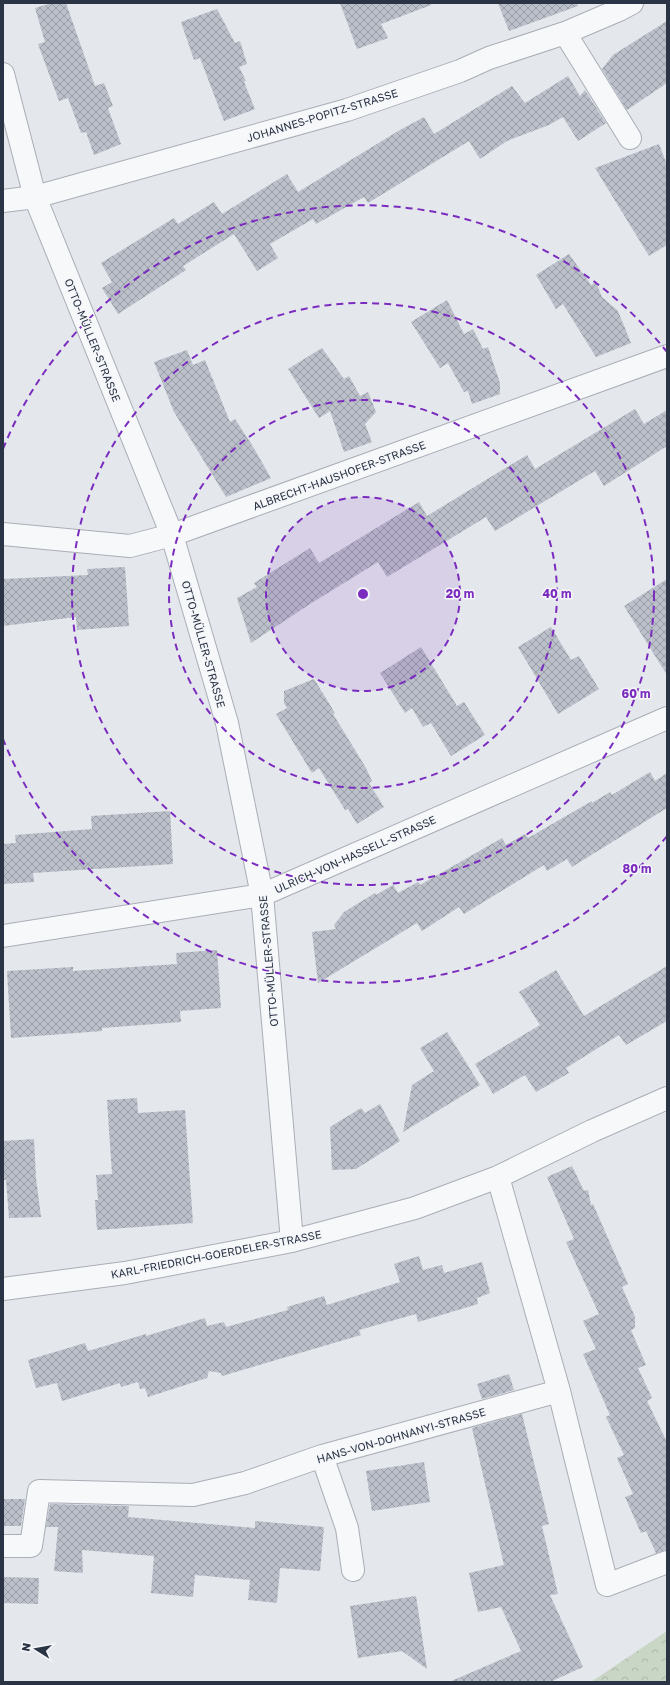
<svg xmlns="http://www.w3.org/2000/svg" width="670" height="1685" viewBox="0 0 670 1685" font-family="'Golos Text',sans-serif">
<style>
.forest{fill:url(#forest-crowns)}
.building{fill:url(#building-cross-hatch)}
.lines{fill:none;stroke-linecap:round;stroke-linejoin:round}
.minor-casing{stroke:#a9aeb7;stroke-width:24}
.minor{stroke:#f7f8fa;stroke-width:22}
.ring{fill:none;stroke:#7b2cbf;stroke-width:2;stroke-dasharray:7 5}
.labels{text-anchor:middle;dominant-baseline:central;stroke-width:3;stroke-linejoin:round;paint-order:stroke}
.street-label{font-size:11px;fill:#2b3445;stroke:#f4f6f9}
.centre{fill:#7b2cbf;stroke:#f4f6f9;stroke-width:2}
.ring-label{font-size:12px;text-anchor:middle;font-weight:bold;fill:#7b2cbf;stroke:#f4f6f9;stroke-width:3;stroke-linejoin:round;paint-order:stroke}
</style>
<defs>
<pattern id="forest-crowns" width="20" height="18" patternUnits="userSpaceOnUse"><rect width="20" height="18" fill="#c9d6c5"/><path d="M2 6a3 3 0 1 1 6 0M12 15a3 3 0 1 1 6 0" fill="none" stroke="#adb8ab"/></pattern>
<pattern id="building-cross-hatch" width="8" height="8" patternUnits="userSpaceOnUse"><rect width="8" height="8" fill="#bbc0ca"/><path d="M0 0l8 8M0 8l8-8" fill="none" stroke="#989da6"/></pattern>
</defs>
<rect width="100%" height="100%" fill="#e4e7ec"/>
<path class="forest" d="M 667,1631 L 667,1682 L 591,1682 Z"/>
<path class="building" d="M 52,3 L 66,3 L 95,86 L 104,83 L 113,106 L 108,108 L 121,144 L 94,155 L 86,132 L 81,133 L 68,98 L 59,101 L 38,44 L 45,42 L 35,8 Z
M 340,3 L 431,3 L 431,5 L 381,24 L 388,38 L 357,49 Z
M 498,3 L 577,3 L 578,6 L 509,31 Z
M 217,9 L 235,43 L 240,41 L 247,64 L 239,67 L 246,81 L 244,82 L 255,109 L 224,121 L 200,58 L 194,60 L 181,22 Z
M 667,21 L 667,83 L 627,110 L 602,69 L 613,55 Z
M 568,76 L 580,96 L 585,90 L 606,123 L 578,141 L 563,117 L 549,125 L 507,141 L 480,159 L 469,141 L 368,203 L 364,197 L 316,224 L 313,219 L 270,244 L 278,258 L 257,271 L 234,234 L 183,266 L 186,270 L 118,314 L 102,288 L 112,282 L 101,263 L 174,218 L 178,224 L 214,202 L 222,214 L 287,174 L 298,192 L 400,130 L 424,117 L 434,134 L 512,86 L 525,103 Z
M 659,144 L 667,165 L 667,245 L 649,256 L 595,168 Z
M 569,254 L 591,285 L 596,282 L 602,297 L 618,311 L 631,343 L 596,357 L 563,304 L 556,309 L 536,275 Z
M 447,300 L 464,334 L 473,329 L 483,349 L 488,347 L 500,383 L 500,394 L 472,404 L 468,391 L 464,392 L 448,363 L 440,368 L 411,322 Z
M 322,348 L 344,379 L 349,376 L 360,396 L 368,392 L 376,412 L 365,424 L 372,442 L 344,452 L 330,411 L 319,418 L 288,369 Z
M 187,350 L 193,365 L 205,360 L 230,422 L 235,419 L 252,445 L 271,478 L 226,497 L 174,412 L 154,362 Z
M 635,409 L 644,424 L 667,410 L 667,446 L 604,486 L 595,471 L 495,531 L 486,517 L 387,577 L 378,562 L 310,604 L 251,643 L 237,598 L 257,587 L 254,583 L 310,548 L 319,563 L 419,502 L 427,516 L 527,455 L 535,469 Z
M 125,567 L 129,626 L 77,630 L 76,617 L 3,626 L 3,579 L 88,575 L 87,569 Z
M 667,579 L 667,675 L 624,606 Z
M 551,627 L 571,660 L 579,656 L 599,689 L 558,714 L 518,647 Z
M 421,647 L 457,706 L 464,702 L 485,735 L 451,756 L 431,723 L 423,727 L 412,708 L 405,713 L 380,673 Z
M 314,679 L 335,713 L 333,714 L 366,768 L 372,781 L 369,783 L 384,807 L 357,824 L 348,809 L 345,810 L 319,768 L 312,773 L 276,714 L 287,708 L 284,703 L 284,691 Z
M 650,772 L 655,781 L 667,773 L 667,808 L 572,867 L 567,859 L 547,871 L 544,865 L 464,914 L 459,907 L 422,931 L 417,923 L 318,983 L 312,932 L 336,929 L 334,925 L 344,912 L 375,893 L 376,895 L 393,885 L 398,893 L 418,882 L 420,885 L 502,838 L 506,845 L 525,834 L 528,838 L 592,801 L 592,803 L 610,792 L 612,795 Z
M 170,811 L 173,864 L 33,873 L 34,882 L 3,884 L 3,844 L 16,843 L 15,835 L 92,829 L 91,816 Z
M 217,950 L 221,1008 L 180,1011 L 181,1022 L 102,1028 L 102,1031 L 11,1038 L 7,971 L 73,967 L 73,971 L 177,964 L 176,953 Z
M 667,966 L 667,1021 L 626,1045 L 619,1035 L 566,1068 L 569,1073 L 536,1092 L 525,1075 L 493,1094 L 475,1064 L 540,1025 L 519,992 L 556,970 L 584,1016 Z
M 447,1032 L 480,1085 L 403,1132 L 412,1085 L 434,1071 L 420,1048 Z
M 137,1098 L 138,1113 L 185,1110 L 193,1223 L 97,1230 L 95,1200 L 98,1200 L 96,1175 L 112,1174 L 107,1100 Z
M 380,1104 L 400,1141 L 356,1169 L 332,1170 L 330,1127 L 361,1108 L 365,1113 Z
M 34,1139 L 36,1178 L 41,1217 L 9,1218 L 6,1180 L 3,1180 L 3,1141 Z
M 572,1166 L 584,1191 L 588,1190 L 591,1205 L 593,1204 L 628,1284 L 622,1287 L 635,1317 L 635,1328 L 631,1330 L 646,1365 L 638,1368 L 652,1398 L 647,1401 L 667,1442 L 667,1550 L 656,1553 L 646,1531 L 641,1533 L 625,1497 L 633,1494 L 617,1458 L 624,1455 L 606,1417 L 610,1415 L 583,1354 L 596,1349 L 583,1321 L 599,1314 L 566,1242 L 574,1239 L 547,1177 Z
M 419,1256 L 423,1270 L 442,1265 L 444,1273 L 482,1262 L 490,1293 L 477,1298 L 478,1304 L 418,1322 L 416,1314 L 359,1330 L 361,1335 L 222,1376 L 221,1373 L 209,1371 L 207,1378 L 148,1397 L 145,1388 L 140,1389 L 138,1382 L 121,1387 L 120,1383 L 62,1401 L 57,1383 L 36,1388 L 28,1360 L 85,1343 L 88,1351 L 146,1334 L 146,1336 L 205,1318 L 207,1326 L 224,1322 L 226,1327 L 288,1310 L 287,1307 L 324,1296 L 327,1305 L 400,1282 L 394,1264 Z
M 509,1374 L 514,1390 L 482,1399 L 477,1384 Z
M 522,1414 L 549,1524 L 542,1526 L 558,1594 L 550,1595 L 583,1667 L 550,1682 L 449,1682 L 521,1651 L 501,1607 L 478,1612 L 469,1573 L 504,1565 L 472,1428 Z
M 424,1462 L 430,1502 L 372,1511 L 366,1471 Z
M 3,1499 L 25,1499 L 21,1526 L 3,1526 Z
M 50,1504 L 129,1506 L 128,1517 L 255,1528 L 255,1521 L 324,1527 L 320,1571 L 280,1568 L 277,1603 L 248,1600 L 250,1580 L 195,1575 L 193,1597 L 151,1593 L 154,1556 L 82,1550 L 83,1573 L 54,1571 L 58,1527 L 46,1527 Z
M 3,1577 L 39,1578 L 38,1604 L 3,1603 Z
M 416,1596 L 427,1669 L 402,1651 L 358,1658 L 350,1606 Z"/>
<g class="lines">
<g class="minor-casing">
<path id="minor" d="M 565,33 L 630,138
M 3,74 L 35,197 L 172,535 L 227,723 L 262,895 L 292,1241
M 3,201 L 35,197 L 347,110 L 460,71 L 489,58 L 565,33 L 619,10 L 632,3
M 3,534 L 130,546 L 172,535 L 667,356
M 3,936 L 262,895 L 667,718
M 498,1177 L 559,1391 L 607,1585 L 667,1562
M 3,1289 L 125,1273 L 292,1241 L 415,1208 L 498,1177 L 592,1131 L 667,1098
M 322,1456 L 347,1528 L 353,1570
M 3,1546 L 31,1546 L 39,1491 L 193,1495 L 245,1483 L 322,1456 L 559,1391"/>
</g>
<use href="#minor" class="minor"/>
</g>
<circle cx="363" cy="594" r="97" fill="#7b2cbf" fill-opacity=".12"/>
<g class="ring">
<circle cx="363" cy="594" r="97"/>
<circle cx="363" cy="594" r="194"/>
<circle cx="363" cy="594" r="291"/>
<path d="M667 836A388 388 0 0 1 3 739M3 449A388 388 0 0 1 667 352"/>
</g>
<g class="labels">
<g class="street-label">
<text transform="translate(322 115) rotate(-17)">JOHANNES-POPITZ-STRASSE</text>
<text transform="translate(93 340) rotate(68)">OTTO-MÜLLER-STRASSE</text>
<text transform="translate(339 475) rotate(-20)">ALBRECHT-HAUSHOFER-STRASSE</text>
<text transform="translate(204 644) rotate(74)">OTTO-MÜLLER-STRASSE</text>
<text transform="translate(355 854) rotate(-24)">ULRICH-VON-HASSELL-STRASSE</text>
<text transform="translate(268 961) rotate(-95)">OTTO-MÜLLER-STRASSE</text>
<text transform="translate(216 1254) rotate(-11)">KARL-FRIEDRICH-GOERDELER-STRASSE</text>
<text transform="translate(401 1435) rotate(-16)">HANS-VON-DOHNANYI-STRASSE</text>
</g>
</g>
<circle cx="363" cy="594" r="6" class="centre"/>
<g class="ring-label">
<text x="460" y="598">20 m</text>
<text x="557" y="598">40 m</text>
<text x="636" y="698">60 m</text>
<text x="637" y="873">80 m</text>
</g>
<rect width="670" height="1685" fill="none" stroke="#2b3445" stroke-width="8"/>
<g transform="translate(36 1649) rotate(281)" stroke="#f4f6f9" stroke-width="3" paint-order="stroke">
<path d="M0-3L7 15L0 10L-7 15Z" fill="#2b3445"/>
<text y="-6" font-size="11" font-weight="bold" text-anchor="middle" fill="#2b3445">N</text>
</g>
</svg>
